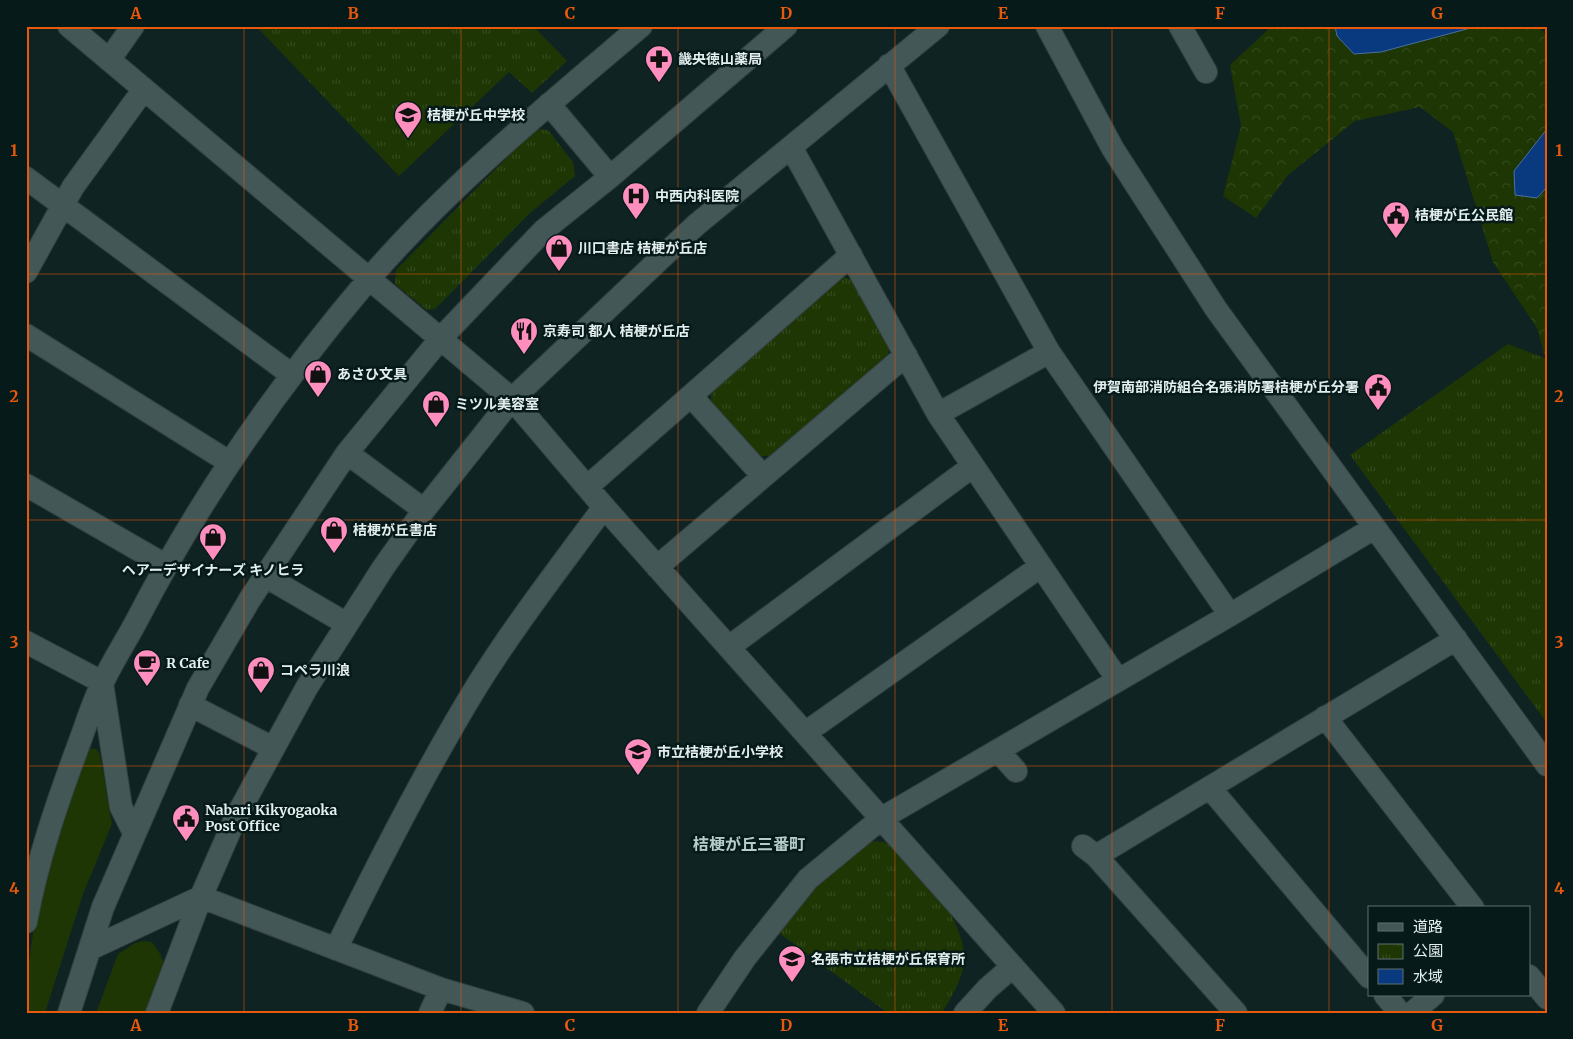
<svg xmlns="http://www.w3.org/2000/svg" width="1573" height="1039" viewBox="0 0 1573 1039" font-family="Merriweather,'Noto Sans JP',serif">
<style>
.green{fill:#1d3603}
.forest{fill:url(#forest-crowns)}
.park{fill:url(#park-tufts)}
.water{fill:#093a80;stroke:#4a70a1}
.lines{fill:none;stroke-linecap:round;stroke-linejoin:round}
.minor-casing{stroke:#323f3e;stroke-width:24}
.minor{stroke:#435757;stroke-width:22}
.grid{fill:none;stroke:#e8590c;stroke-width:1;stroke-opacity:0.55}
.labels{text-anchor:middle;dominant-baseline:central;stroke-width:5;stroke-linejoin:round;paint-order:stroke}
.poi-label{font-size:14px;font-weight:bold;fill:#e3efee;stroke:#071a1a;text-anchor:start}
.quarter-label{font-size:16px;font-weight:bold;fill:#b5cdcc;stroke:#071a1a}
.neatline{fill:none;stroke:#e8590c;stroke-width:2}
.grid-label{font-size:16px;text-anchor:middle;font-weight:bold;fill:#e8590c}
</style>
<defs>
<pattern id="forest-crowns" width="20" height="18" patternUnits="userSpaceOnUse" patternTransform="scale(1.25)"><rect width="20" height="18" fill="#1d3603"/><path d="M2 6a3 3 0 1 1 6 0M12 15a3 3 0 1 1 6 0" fill="none" stroke="#334a1c"/></pattern>
<pattern id="park-tufts" width="24" height="20" patternUnits="userSpaceOnUse" patternTransform="scale(1.25)"><rect width="24" height="20" fill="#1d3603"/><path d="M3 7l-1-3M5 7V3M7 7l1-3M15 17l-1-3M17 17v-4M19 17l1-3" fill="none" stroke="#334a1c"/></pattern>
</defs>
<rect width="100%" height="100%" fill="#102323"/>
<path class="green" d="M 89,748 L 96,749 L 100,755 L 112,824 L 83,894 L 45,1013 L 26,1013 C 26,923 57,831 89,748 Z
M 144,941 L 152,942 L 159,952 L 166,968 L 149,1013 L 96,1013 L 118,954 L 135,943 Z"/>
<path class="forest" d="M 1272,26 L 1335,26 L 1337,36 L 1354,54 L 1381,52 L 1478,26 L 1539,26 L 1547,37 L 1547,129 L 1541,136 L 1537,198 L 1547,187 L 1547,364 L 1537,328 L 1493,262 L 1453,132 L 1420,107 L 1355,121 L 1288,175 L 1256,218 L 1223,196 L 1241,126 L 1230,65 Z"/>
<path class="park" d="M 256,26 L 533,26 L 567,61 L 532,93 L 509,72 L 399,176 Z
M 535,129 L 548,130 L 573,162 L 575,176 L 530,213 L 435,309 L 427,310 L 395,284 L 396,270 Z
M 840,276 L 855,281 L 890,347 L 886,360 L 773,456 L 758,456 L 711,404 L 712,388 Z
M 1508,344 L 1547,359 L 1547,723 L 1350,455 Z
M 871,841 L 884,842 L 892,846 L 950,913 C 973,956 966,973 942,1013 L 888,1013 L 775,930 L 824,879 Z"/>
<path class="water" d="M 1335,26 L 1478,26 L 1381,52 L 1354,54 L 1337,36 Z
M 1547,129 L 1547,187 L 1537,198 L 1515,195 L 1514,171 Z"/>
<g class="lines">
<g class="minor-casing">
<path id="minor" d="M 69,26 L 512,399 L 604,507 L 1054,1013
M 1047,26 L 1113,149 L 1216,309 L 1547,765
M 1180,26 L 1206,72
M 109,60 L 133,26
M 889,65 L 1049,352 L 1230,615
M 549,104 L 610,177
M 791,147 L 938,414 L 1118,680
M 26,178 L 292,375
M 26,272 L 73,187 L 144,89
M 26,335 L 229,462
M 691,396 L 763,476
M 938,414 L 1049,352
M 347,453 L 424,510
M 26,485 L 165,565
M 587,487 L 851,255
M 657,567 L 906,355
M 265,576 L 347,624
M 26,642 L 102,682
M 729,647 L 973,466
M 102,683 L 121,807 L 134,833
M 190,705 L 273,748
M 1325,717 L 1473,908
M 805,733 L 1041,566
M 998,751 L 1016,771
M 1210,788 L 1369,977
M 1083,846 L 1096,856 L 1236,1013
M 1096,856 L 1456,639
M 26,922 C 37,860 58,800 80,741 C 87,722 93,702 102,684 C 112,662 126,641 137,620 C 200,498 279,385 368,280 C 449,186 547,106 641,26
M 90,949 L 201,897 L 441,989 L 523,1013
M 336,949 C 379,861 424,773 475,689 C 514,626 560,567 604,507
M 1529,976 L 1547,998
M 1385,995 L 1400,1013
M 69,1013 L 103,907 L 198,688 L 250,599 L 347,453 L 441,338 L 544,230 L 610,177 L 786,26
M 157,1013 L 201,897 L 235,819 L 307,687 L 383,568 L 424,510 L 512,399 L 696,225 L 938,26
M 430,1013 L 441,989
M 708,1013 L 745,958 L 808,879 L 882,818 L 1230,615 L 1374,528
M 965,1013 L 987,989 L 1012,967
M 1412,1013 L 1433,995"/>
</g>
<use href="#minor" class="minor"/>
</g>
<path class="grid" d="M 244,26 L 244,1013M 461,26 L 461,1013M 678,26 L 678,1013M 895,26 L 895,1013M 1112,26 L 1112,1013M 1329,26 L 1329,1013M 26,274 L 1547,274M 26,520 L 1547,520M 26,766 L 1547,766"/>
<defs>
<g id="pharmacy-pin" transform="scale(1.4375)"><path d="M0 17L-7.5 6A9.5 9.5 0 1 1 7.5 6Z" fill="#fd8ebe" stroke="#071a1a"/><path d="M-2-6h4v4h4v4h-4v4h-4v-4h-4v-4h4Z" fill="#111"/></g>
<g id="school-pin" transform="scale(1.4375)"><path d="M0 17L-7.5 6A9.5 9.5 0 1 1 7.5 6Z" fill="#fd8ebe" stroke="#071a1a"/><path d="M0-5L7-2L0 1L-7-2ZM-4 1L0 2.5L4 1V4Q0 6-4 4Z" fill="#111"/></g>
<g id="hospital-pin" transform="scale(1.4375)"><path d="M0 17L-7.5 6A9.5 9.5 0 1 1 7.5 6Z" fill="#fd8ebe" stroke="#071a1a"/><path d="M-5-5h3v3.5h4V-5h3V5h-3V1.5h-4V5h-3Z" fill="#111"/></g>
<g id="civic-pin" transform="scale(1.4375)"><path d="M0 17L-7.5 6A9.5 9.5 0 1 1 7.5 6Z" fill="#fd8ebe" stroke="#071a1a"/><path d="M-.6-6.5H3V-4.5H.6V-3L4-1V1h2V6H-6V1h2V-1L-.6-3ZM-1.2 2.5V6h2.4V2.5Z" fill="#111"/></g>
<g id="shop-pin" transform="scale(1.4375)"><path d="M0 17L-7.5 6A9.5 9.5 0 1 1 7.5 6Z" fill="#fd8ebe" stroke="#071a1a"/><path d="M-5-2.5h2.3a2.7 3.5 0 0 1 5.4 0H5L5.5 6h-11ZM-1.5-2.5h3a1.5 2.3 0 0 0-3 0Z" fill="#111"/></g>
<g id="restaurant-pin" transform="scale(1.4375)"><path d="M0 17L-7.5 6A9.5 9.5 0 1 1 7.5 6Z" fill="#fd8ebe" stroke="#071a1a"/><path d="M-5-6h1v4h1v-4h1v4h1v-4h1v5L-1.5 .5V6h-2V.5L-5-1ZM5-6V6H3V1.5H1.5Q1.5-4 5-6Z" fill="#111"/></g>
<g id="cafe-pin" transform="scale(1.4375)"><path d="M0 17L-7.5 6A9.5 9.5 0 1 1 7.5 6Z" fill="#fd8ebe" stroke="#071a1a"/><path d="M-5.5-4.5H6V0H3Q3 3.5 0 3.5H-2.5Q-5.5 3.5-5.5 0ZM3-3.2v2h1.7v-2ZM-6 4.5H4V6H-6Z" fill="#111"/></g>
</defs>
<g fill-rule="evenodd">
<use href="#pharmacy-pin" x="659" y="59"/>
<use href="#school-pin" x="408" y="115"/>
<use href="#hospital-pin" x="636" y="196"/>
<use href="#civic-pin" x="1396" y="215"/>
<use href="#shop-pin" x="559" y="248"/>
<use href="#restaurant-pin" x="524" y="331"/>
<use href="#shop-pin" x="318" y="374"/>
<use href="#civic-pin" x="1378" y="387"/>
<use href="#shop-pin" x="436" y="404"/>
<use href="#shop-pin" x="334" y="530"/>
<use href="#shop-pin" x="213" y="537"/>
<use href="#cafe-pin" x="147" y="663"/>
<use href="#shop-pin" x="261" y="670"/>
<use href="#school-pin" x="638" y="752"/>
<use href="#civic-pin" x="186" y="818"/>
<use href="#school-pin" x="792" y="959"/>
</g>
<g class="labels">
<g class="poi-label">
<text x="678" y="59">畿央徳山薬局</text>
<text x="427" y="115">桔梗が丘中学校</text>
<text x="655" y="196">中西内科医院</text>
<text x="1415" y="215">桔梗が丘公民館</text>
<text x="578" y="248">川口書店 桔梗が丘店</text>
<text x="543" y="331">京寿司 都人 桔梗が丘店</text>
<text x="337" y="374">あさひ文具</text>
<text x="1359" y="387" text-anchor="end">伊賀南部消防組合名張消防署桔梗が丘分署</text>
<text x="455" y="404">ミツル美容室</text>
<text x="353" y="530">桔梗が丘書店</text>
<text x="213" y="570" text-anchor="middle">ヘアーデザイナーズ キノヒラ</text>
<text x="166" y="663">R Cafe</text>
<text x="280" y="670">コペラ川浪</text>
<text x="657" y="752">市立桔梗が丘小学校</text>
<text x="205" y="810">Nabari Kikyogaoka<tspan x="205" dy="16">Post Office</tspan></text>
<text x="811" y="959">名張市立桔梗が丘保育所</text>
</g>
<g class="quarter-label">
<text x="749" y="844">桔梗が丘三番町</text>
</g>
</g>
<rect width="1573" height="1039" fill="none" stroke="#071a1a" stroke-width="55"/>
<rect x="1368" y="906" width="162" height="90" fill="#071a1a" stroke="#5f6f6f"/>
<rect x="1378" y="923" width="25" height="8" fill="#435757" stroke="#5f6f6f"/>
<text x="1413" y="932" font-size="15" fill="#e3efee">道路</text>
<rect x="1378" y="944" width="25" height="15" fill="url(#park-tufts)" stroke="#5f6f6f"/>
<text x="1413" y="956" font-size="15" fill="#e3efee">公園</text>
<rect x="1378" y="969" width="25" height="15" fill="#093a80" stroke="#5f6f6f"/>
<text x="1413" y="982" font-size="15" fill="#e3efee">水域</text>
<rect x="28" y="28" width="1518" height="984" class="neatline"/>
<g class="grid-label">
<text x="136" y="19">A</text>
<text x="353" y="19">B</text>
<text x="570" y="19">C</text>
<text x="786" y="19">D</text>
<text x="1003" y="19">E</text>
<text x="1220" y="19">F</text>
<text x="1437" y="19">G</text>
<text x="14" y="156">1</text>
<text x="1559" y="156">1</text>
<text x="14" y="402">2</text>
<text x="1559" y="402">2</text>
<text x="14" y="648">3</text>
<text x="1559" y="648">3</text>
<text x="14" y="894">4</text>
<text x="1559" y="894">4</text>
<text x="136" y="1031">A</text>
<text x="353" y="1031">B</text>
<text x="570" y="1031">C</text>
<text x="786" y="1031">D</text>
<text x="1003" y="1031">E</text>
<text x="1220" y="1031">F</text>
<text x="1437" y="1031">G</text>
</g>
</svg>
